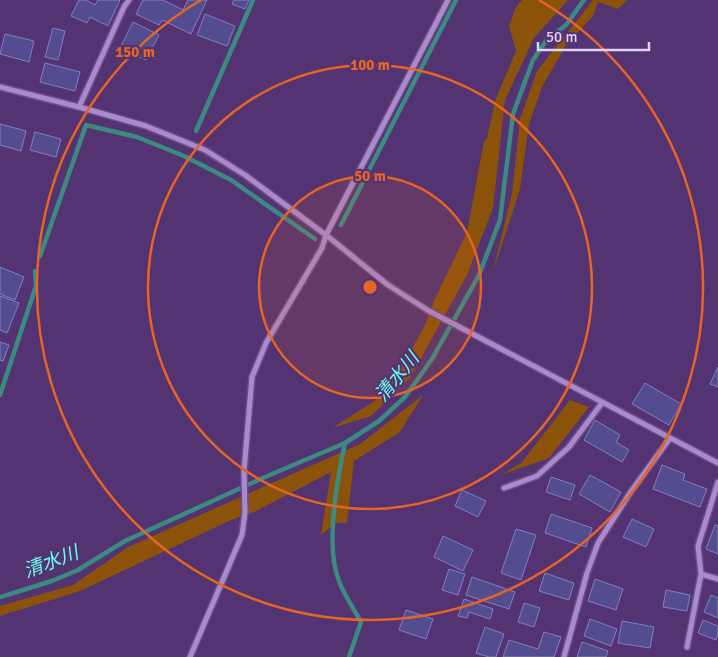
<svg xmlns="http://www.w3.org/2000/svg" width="718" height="657" viewBox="0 0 718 657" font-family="Signika,'Noto Sans JP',sans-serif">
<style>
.green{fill:#8b530a}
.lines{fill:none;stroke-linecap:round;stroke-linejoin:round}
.stream{stroke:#3c8b83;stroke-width:4.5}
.building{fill:#534d90;stroke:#827ec5}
.minor-casing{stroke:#6b4f85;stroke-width:8}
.minor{stroke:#aa89cf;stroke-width:5}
.ring{fill:none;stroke:#e76524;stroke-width:2.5}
.labels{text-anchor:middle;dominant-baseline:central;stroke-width:4.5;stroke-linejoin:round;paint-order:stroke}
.water-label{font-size:19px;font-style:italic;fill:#6affef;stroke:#533371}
.centre{fill:#e76524;stroke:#533371;stroke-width:2.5}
.ring-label{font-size:15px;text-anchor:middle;font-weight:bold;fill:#e76524;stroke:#533371;stroke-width:4.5;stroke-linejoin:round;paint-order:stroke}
</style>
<rect width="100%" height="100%" fill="#533371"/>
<path class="green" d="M 522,0 L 568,0 L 534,38 L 505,100 L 493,208 L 467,275 L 410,378 L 371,416 L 332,428 L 376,400 L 376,397 L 399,372 L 425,325 L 434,301 L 467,232 L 484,141 L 487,138 L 496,98 L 516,51 L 509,26 L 516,7 Z
M 593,0 L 627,0 L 618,9 L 598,2 L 593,16 L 566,45 L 542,87 L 529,124 L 520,189 L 492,275 L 512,194 L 520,119 L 537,71 Z
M 423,395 L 400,432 L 354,461 L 347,523 L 336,523 L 321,535 L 331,472 L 254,512 L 231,520 L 80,591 L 0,616 L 0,606 L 73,585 L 128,547 L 360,444 Z
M 570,400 L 589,407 L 549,458 L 501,475 L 522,462 Z"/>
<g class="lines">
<path class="stream" d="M 196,131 L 253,0
M 341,225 L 456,0
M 40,256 L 86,125 L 137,137 L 184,156 L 231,180 L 315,239
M 0,395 L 36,286 L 35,271
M 345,443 C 337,480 325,546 339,581 C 344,595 354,609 361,622 L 349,657
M 0,597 L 52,581 L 78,570 L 125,541 L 265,477 L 345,443 L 379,421 L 405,397 L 432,359 L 479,275 L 500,220 L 513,114 L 533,60 L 546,41 L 566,25 L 584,0"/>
</g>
<path class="building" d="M 79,0 L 86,0 L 95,5 L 98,0 L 120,0 L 108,26 L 90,17 L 87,23 L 71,16 Z
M 143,0 L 163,0 L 183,10 L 188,0 L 207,0 L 191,34 L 162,20 L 159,25 L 136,14 Z
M 234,0 L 249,0 L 245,9 L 232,4 Z
M 205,14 L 235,26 L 227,46 L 197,35 Z
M 133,22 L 159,35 L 146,60 L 120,48 Z
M 53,28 L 65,31 L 58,60 L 45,57 Z
M 5,34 L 34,41 L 29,62 L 0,54 Z
M 45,63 L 80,72 L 75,91 L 40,82 Z
M 0,124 L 26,131 L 21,151 L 0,145 Z
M 35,132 L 61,139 L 56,157 L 30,150 Z
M 0,267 L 24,277 L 15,300 L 0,294 Z
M 0,296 L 19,303 L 7,333 L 0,330 Z
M 0,342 L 9,345 L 3,361 L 0,360 Z
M 718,367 L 718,387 L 710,384 Z
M 645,383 L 681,404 L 669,425 L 632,404 Z
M 595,420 L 620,435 L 616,442 L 629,450 L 622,462 L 584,440 Z
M 662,465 L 685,474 L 683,480 L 707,489 L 700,507 L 653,489 Z
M 590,475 L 621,492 L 610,512 L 579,494 Z
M 551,477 L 575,485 L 570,500 L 546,492 Z
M 462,490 L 486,501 L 478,517 L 455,506 Z
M 551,514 L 592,528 L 586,547 L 545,533 Z
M 632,519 L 654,529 L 646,547 L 623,537 Z
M 715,525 L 718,526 L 718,554 L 706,549 Z
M 516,529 L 536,535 L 521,580 L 501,573 Z
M 443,536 L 473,550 L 463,571 L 434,557 Z
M 449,569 L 465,574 L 458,595 L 442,590 Z
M 545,573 L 574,583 L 569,600 L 539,591 Z
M 472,577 L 515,592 L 509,609 L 466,595 Z
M 595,579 L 623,589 L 616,610 L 588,601 Z
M 666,590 L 690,595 L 687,611 L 663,607 Z
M 711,595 L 718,598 L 718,618 L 704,612 Z
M 464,599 L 493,609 L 490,619 L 469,612 L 467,618 L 458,616 Z
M 524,603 L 540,608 L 534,627 L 518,622 Z
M 406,610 L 433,619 L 426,639 L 399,630 Z
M 590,619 L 617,629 L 611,646 L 584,636 Z
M 703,620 L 718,626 L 718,634 L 716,640 L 698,633 Z
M 622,621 L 654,627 L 650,648 L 618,643 Z
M 485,627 L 504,634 L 496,657 L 489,657 L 476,653 Z
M 544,632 L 561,637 L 554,657 L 503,657 L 509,640 L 538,649 Z
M 582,642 L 608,651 L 606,657 L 577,657 Z"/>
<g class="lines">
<g class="minor-casing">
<path id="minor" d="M 0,87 L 79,107 L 146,126 L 205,150 L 245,175 L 326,235 L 388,285 L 429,311 L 718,463
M 79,107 L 124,7 L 129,0
M 504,488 L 537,476 L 569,447 L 602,403
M 701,574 L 718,579
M 687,647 L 701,574 L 698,546 L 718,482
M 190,657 L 242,535 L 245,512 L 244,471 L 252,377 L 266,343 L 322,248 L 326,235 L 448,0
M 564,657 L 587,573 L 598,543 L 630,493 L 670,438"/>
</g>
<use href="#minor" class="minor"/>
</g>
<circle cx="370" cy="287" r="111" fill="#e76524" fill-opacity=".12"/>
<g class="ring">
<circle cx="370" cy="287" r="111"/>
<circle cx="370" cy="287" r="222"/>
<path d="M539 0A333 333 0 1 1 201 0"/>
</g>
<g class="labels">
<g class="water-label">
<text transform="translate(397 377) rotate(-51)">清水川</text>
<text transform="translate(51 562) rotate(-21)">清水川</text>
</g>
</g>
<circle cx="370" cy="287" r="8" class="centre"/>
<g class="ring-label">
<text x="135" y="57">150 m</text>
<text x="370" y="70">100 m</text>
<text x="370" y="181">50 m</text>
</g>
<path d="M538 42v8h111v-8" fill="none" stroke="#e2d1f7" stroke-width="2.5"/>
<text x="546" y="42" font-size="15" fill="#e2d1f7" stroke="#533371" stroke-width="4" paint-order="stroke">50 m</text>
</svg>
